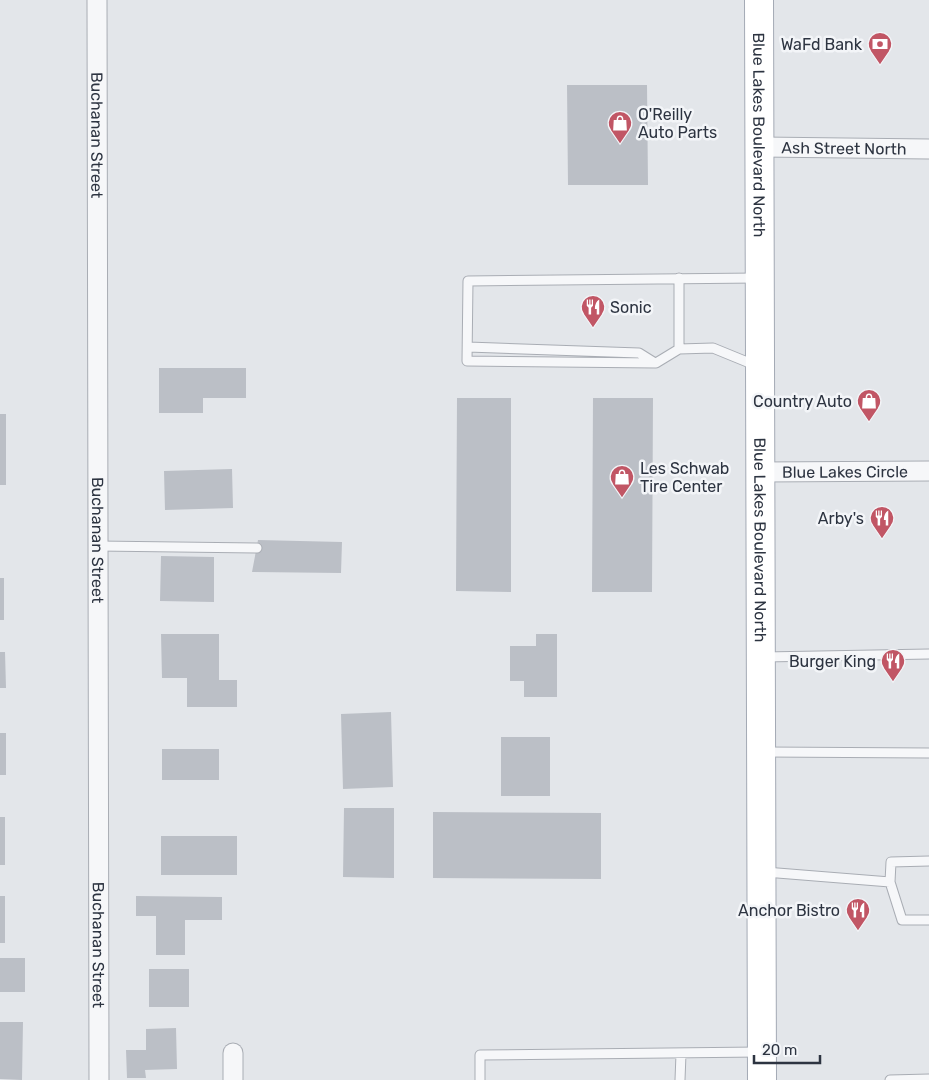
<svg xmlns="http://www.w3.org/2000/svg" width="929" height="1080" viewBox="0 0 929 1080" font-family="Rubik,sans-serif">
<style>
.building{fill:#bbbfc6}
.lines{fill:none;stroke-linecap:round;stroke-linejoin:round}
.lane-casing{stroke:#a9adb4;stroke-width:11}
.street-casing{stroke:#a9adb4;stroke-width:21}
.primary-casing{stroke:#a4aab5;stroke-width:30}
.lane{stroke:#f6f7f9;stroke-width:9}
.street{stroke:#f6f7f9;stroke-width:19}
.primary{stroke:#fff;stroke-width:28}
.labels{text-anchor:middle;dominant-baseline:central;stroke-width:5;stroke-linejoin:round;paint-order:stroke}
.poi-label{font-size:16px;fill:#2d3441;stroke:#f3f5f8;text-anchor:end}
.street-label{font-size:16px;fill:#2d3441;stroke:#f3f5f8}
</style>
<rect width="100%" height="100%" fill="#e3e6ea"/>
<path class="building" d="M 567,85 L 647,85 L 648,185 L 568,185 Z
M 159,368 L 246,368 L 246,398 L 203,398 L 203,413 L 159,413 Z
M 457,398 L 511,398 L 511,592 L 456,591 Z
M 593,398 L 653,398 L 652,592 L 592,592 Z
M 0,414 L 6,414 L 6,485 L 0,485 Z
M 232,469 L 233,508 L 165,510 L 164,471 Z
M 258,540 L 342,542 L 341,573 L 252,572 Z
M 161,556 L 214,557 L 214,602 L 160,601 Z
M 0,578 L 4,578 L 4,620 L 0,620 Z
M 161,634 L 219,634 L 219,680 L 237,680 L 237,707 L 187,707 L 187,678 L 162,678 Z
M 536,634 L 557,634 L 557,697 L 524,697 L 524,681 L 510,681 L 510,646 L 536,646 Z
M 0,652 L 5,652 L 6,688 L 0,688 Z
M 391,712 L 393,787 L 343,789 L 341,714 Z
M 0,733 L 6,733 L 6,775 L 0,775 Z
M 501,737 L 550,737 L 550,796 L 501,796 Z
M 162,749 L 219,749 L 219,780 L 162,780 Z
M 344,808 L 394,808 L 394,878 L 343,877 Z
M 433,812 L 601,813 L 601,879 L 433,878 Z
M 0,817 L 5,817 L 5,865 L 0,865 Z
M 161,836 L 237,836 L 237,875 L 161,875 Z
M 0,896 L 5,896 L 5,943 L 0,943 Z
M 136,896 L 222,897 L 222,920 L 185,920 L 185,955 L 156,955 L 156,916 L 136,916 Z
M 0,958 L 25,958 L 25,992 L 0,992 Z
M 149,969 L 189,969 L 189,1007 L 149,1007 Z
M 0,1022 L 23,1022 L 22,1080 L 0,1079 Z
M 176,1028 L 177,1069 L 145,1070 L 146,1078 L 127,1078 L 126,1050 L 146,1050 L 146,1029 Z"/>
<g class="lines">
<g class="lane-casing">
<path id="lane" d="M 468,347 L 639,353 L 655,363
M 679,349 L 679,278
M 757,366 L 713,348 L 679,349 L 656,363 L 467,361 L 468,281 L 757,278
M 98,546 L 257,548
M 764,657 L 929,654
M 765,752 L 929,753
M 929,861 L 891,862 L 890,882 L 902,920 L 929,920
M 765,872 L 890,882
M 480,1080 L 480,1055 L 759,1052
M 680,1080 L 681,1054
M 890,1080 L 929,1079"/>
</g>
<g class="street-casing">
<g id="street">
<path id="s1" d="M 97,0 L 99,1080"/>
<path id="s2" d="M 760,147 L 929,149"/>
<path id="s3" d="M 761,472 L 929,471"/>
<path d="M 233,1053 L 233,1080"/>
</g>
</g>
<g class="primary-casing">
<g id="primary">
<path id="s4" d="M 759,0 L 762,1080"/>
</g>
</g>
<use href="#lane" class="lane"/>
<use href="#street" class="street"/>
<use href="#primary" class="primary"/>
</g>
<defs>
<g id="bank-pin" transform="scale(1.25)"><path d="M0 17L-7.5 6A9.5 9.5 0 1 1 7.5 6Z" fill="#c15665" stroke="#f3f5f8"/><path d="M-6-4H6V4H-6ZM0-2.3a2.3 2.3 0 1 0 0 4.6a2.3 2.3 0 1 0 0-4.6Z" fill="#fff"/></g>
<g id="shop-pin" transform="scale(1.25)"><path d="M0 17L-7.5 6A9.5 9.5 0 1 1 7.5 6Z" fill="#c15665" stroke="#f3f5f8"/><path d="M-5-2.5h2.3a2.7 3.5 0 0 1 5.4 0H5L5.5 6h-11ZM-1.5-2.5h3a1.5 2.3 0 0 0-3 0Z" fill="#fff"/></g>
<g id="restaurant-pin" transform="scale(1.25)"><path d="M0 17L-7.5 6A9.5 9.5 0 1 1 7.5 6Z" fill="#c15665" stroke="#f3f5f8"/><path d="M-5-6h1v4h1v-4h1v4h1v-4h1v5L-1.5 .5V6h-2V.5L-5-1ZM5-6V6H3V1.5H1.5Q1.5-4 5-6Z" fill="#fff"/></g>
</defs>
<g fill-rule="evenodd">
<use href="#bank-pin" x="880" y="44"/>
<use href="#shop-pin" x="620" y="123"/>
<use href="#restaurant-pin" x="593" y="307"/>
<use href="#shop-pin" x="869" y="401"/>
<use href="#shop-pin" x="622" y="477"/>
<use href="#restaurant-pin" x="882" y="518"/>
<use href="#restaurant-pin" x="893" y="661"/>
<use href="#restaurant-pin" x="858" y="910"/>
</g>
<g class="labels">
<g class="poi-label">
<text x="862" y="44">WaFd Bank</text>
<text x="638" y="114" text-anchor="start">O'Reilly<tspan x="638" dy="18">Auto Parts</tspan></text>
<text x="610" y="307" text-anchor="start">Sonic</text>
<text x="852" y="401">Country Auto</text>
<text x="640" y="468" text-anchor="start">Les Schwab<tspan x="640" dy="18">Tire Center</tspan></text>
<text x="864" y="518">Arby's</text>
<text x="876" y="661">Burger King</text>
<text x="840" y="910">Anchor Bistro</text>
</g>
<g class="street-label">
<text stroke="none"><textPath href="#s1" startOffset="135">Buchanan Street</textPath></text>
<text stroke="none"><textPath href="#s4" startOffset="135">Blue Lakes Boulevard North</textPath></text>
<text stroke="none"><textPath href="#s2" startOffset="84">Ash Street North</textPath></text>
<text stroke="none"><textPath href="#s3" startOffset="84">Blue Lakes Circle</textPath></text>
<text stroke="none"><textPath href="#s1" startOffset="540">Buchanan Street</textPath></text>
<text stroke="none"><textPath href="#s4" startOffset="540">Blue Lakes Boulevard North</textPath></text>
<text stroke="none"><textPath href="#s1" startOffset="945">Buchanan Street</textPath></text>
</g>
</g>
<path d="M754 1055v8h66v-8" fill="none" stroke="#2d3441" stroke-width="2.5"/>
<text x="762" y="1055" font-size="15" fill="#2d3441" stroke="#f3f5f8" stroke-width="4" paint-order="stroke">20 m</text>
</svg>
